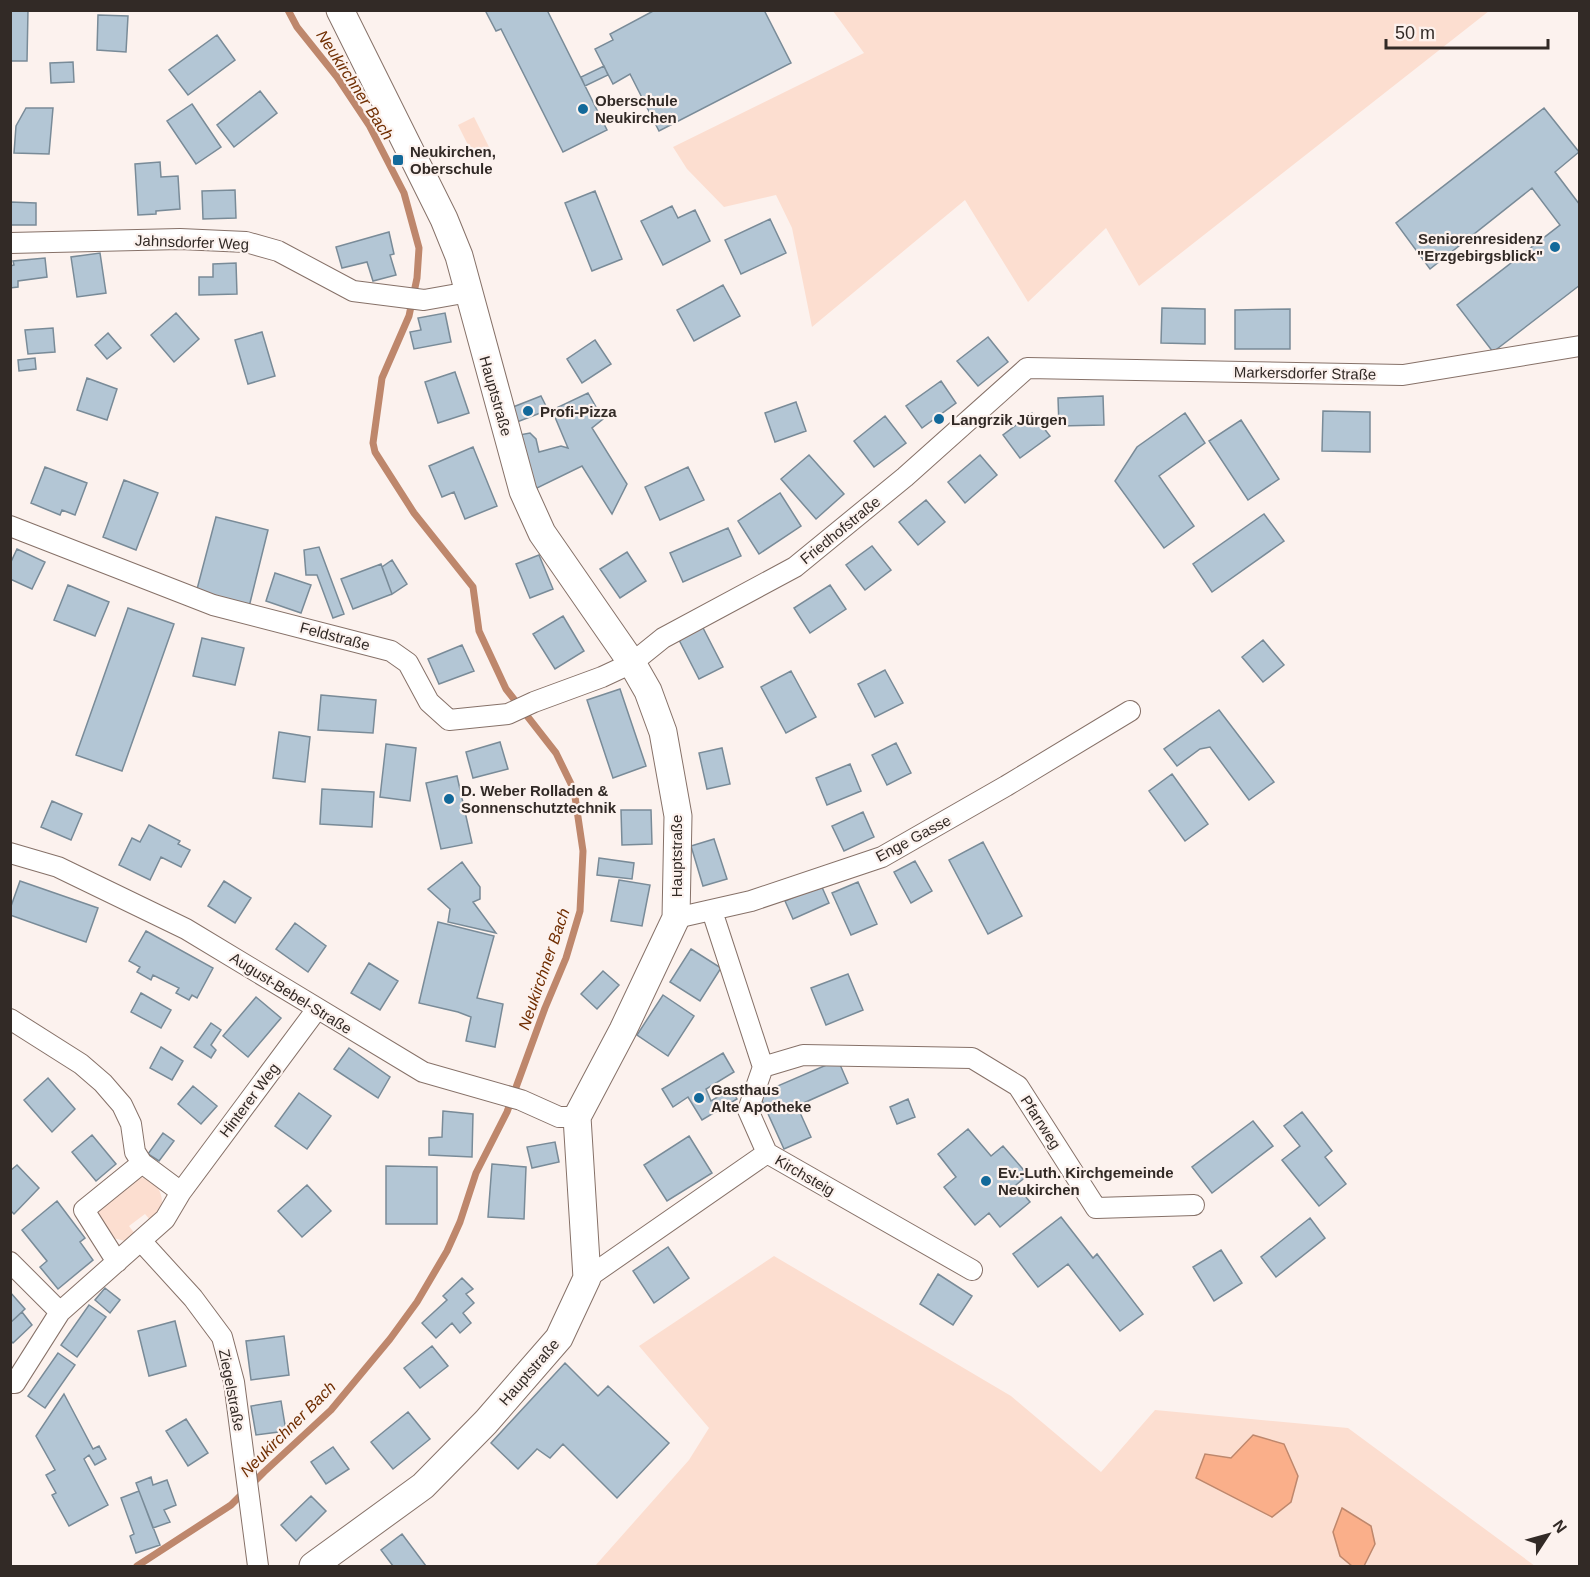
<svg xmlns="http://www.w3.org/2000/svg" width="1590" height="1577" viewBox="0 0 1590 1577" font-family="Helvetica,sans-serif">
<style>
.green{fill:#fcded0;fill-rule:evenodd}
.water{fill:#faaf8a;stroke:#be876c;stroke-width:1.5}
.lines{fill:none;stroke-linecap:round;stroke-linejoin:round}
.stream{stroke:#be876c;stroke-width:7}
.building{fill:#b3c6d5;stroke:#798b98;stroke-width:1.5}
.minor-casing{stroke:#867168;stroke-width:22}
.secondary-casing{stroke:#867168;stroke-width:29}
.minor{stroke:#fff;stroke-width:20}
.secondary{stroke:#fff;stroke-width:27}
.poi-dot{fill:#13699a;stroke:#fcf2ee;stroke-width:2}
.labels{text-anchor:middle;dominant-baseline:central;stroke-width:4.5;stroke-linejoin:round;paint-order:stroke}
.poi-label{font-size:15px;font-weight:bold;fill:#322a26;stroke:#fcf2ee;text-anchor:start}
.street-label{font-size:15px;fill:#322a26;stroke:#fcf2ee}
.water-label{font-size:16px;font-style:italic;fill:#702e02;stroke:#fcf2ee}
</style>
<rect width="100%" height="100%" fill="#fcf2ee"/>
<path class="green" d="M 833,11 L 1489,11 L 1139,286 L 1106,228 L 1028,302 L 965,200 L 812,327 L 792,228 L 776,195 L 724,207 L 687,169 L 673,147 L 864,53 Z
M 474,117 L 490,149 L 474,157 L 458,125 Z
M 139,1177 C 154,1178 167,1194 160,1210 C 159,1214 154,1217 151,1221 L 145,1214 L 129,1226 L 135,1234 L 125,1241 L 113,1238 L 97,1215 L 99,1209 Z
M 774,1256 L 1011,1396 L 1101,1472 L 1155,1410 L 1348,1428 L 1535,1566 L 1364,1566 L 1375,1544 L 1340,1556 L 1352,1566 L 595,1566 L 689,1460 L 709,1428 L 639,1346 ZM 1231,1458 L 1222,1491 L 1196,1478 Z"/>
<path class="water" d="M 1253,1435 L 1284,1444 L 1298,1476 L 1291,1502 L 1272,1517 L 1196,1478 L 1205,1454 L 1231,1458 Z
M 1342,1508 L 1371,1526 L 1375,1544 L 1364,1566 L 1352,1566 L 1340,1556 L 1333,1532 Z"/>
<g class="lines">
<path class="stream" d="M 137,1566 L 231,1505 L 264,1472 L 331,1410 L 390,1339 L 417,1302 L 447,1251 L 460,1222 L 476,1173 L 507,1112 L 545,1008 L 566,958 L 580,911 L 583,851 L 574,790 L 556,753 L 506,689 L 479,631 L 473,587 L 414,513 L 375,452 L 373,443 L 382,378 L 409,316 L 417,278 L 419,248 L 404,193 L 369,125 L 337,77 L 297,27 L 288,10"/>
</g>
<path class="building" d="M 10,10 L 28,10 L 27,61 L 10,61 Z
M 485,10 L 547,10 L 607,130 L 563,152 L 501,29 L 496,31 Z
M 655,10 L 764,10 L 791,63 L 659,131 L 630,74 L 613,84 L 595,49 L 613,40 L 610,34 Z
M 98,15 L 128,16 L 126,52 L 97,50 Z
M 217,35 L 235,60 L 188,95 L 169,70 Z
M 73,62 L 74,82 L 51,83 L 50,63 Z
M 604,66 L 608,75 L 585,86 L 581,77 Z
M 260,91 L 277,113 L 234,147 L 217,125 Z
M 192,104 L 221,147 L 196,164 L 167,121 Z
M 26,108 L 53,108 L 49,154 L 14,153 L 16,126 Z
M 1544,108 L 1579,152 L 1555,172 L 1580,205 L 1580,285 L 1493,352 L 1457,305 L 1560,225 L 1532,188 L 1430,269 L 1396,223 Z
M 160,162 L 161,177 L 178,176 L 180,209 L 156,211 L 156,214 L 138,215 L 135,164 Z
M 235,190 L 236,218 L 203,219 L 202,191 Z
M 595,191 L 622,259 L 592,271 L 565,203 Z
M 10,202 L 36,203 L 36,225 L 10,225 Z
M 672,206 L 678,218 L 695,210 L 710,241 L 663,265 L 641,221 Z
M 770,219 L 786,253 L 741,274 L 725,240 Z
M 389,232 L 394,254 L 390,255 L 396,275 L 373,281 L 367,262 L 342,268 L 336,247 Z
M 100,253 L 106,293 L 77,297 L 71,257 Z
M 45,258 L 47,277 L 18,281 L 18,287 L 10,288 L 10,266 L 14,265 L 13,261 Z
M 236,263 L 237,294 L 199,295 L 199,277 L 213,277 L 213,264 Z
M 723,285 L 740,316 L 694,341 L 677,310 Z
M 1162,308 L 1205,309 L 1205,344 L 1161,343 Z
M 1290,309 L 1290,349 L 1235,349 L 1235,310 Z
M 176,313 L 199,339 L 174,362 L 151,335 Z
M 445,313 L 451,342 L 414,349 L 410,332 L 421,330 L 418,318 Z
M 53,328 L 55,352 L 28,354 L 25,330 Z
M 262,332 L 275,376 L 248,384 L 235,340 Z
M 108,333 L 121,348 L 107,359 L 95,345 Z
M 988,337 L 1008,362 L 978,386 L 957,361 Z
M 595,340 L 611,364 L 582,383 L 567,359 Z
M 35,358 L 36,369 L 19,371 L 18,360 Z
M 455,372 L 469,413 L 438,423 L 425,382 Z
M 87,378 L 117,389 L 107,420 L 77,410 Z
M 941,381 L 956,403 L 922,428 L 906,406 Z
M 588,393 L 603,419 L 592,428 L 627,484 L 612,514 L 582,466 L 535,489 L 519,435 L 530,433 L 536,439 L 539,452 L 561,446 L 568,448 L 552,410 Z
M 541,396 L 548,410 L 517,422 L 513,407 Z
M 1103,396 L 1104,425 L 1059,426 L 1058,398 Z
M 796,402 L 806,431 L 775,442 L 765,413 Z
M 1323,411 L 1370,412 L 1370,452 L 1322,451 Z
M 1032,413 L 1050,436 L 1020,458 L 1003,435 Z
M 1185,413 L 1205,443 L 1159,476 L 1194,526 L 1164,548 L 1115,481 L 1137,447 Z
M 885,416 L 906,443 L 874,467 L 854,441 Z
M 1241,420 L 1279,479 L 1248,500 L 1209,441 Z
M 473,447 L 497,506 L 465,519 L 454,492 L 442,497 L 429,466 Z
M 809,455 L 844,494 L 816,519 L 781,479 Z
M 980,455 L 997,475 L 965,503 L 948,482 Z
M 45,467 L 87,483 L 75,515 L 62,510 L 60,515 L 31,503 Z
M 688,467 L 704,500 L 660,520 L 645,487 Z
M 124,480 L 158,493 L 136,550 L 103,537 Z
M 780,493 L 801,526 L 759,554 L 738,521 Z
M 926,500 L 945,522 L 918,545 L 899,522 Z
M 1264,514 L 1284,541 L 1212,592 L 1193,564 Z
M 216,517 L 268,530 L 249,607 L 196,593 Z
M 728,528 L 741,556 L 683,582 L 670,553 Z
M 872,546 L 891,570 L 865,590 L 846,565 Z
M 319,547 L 344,614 L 333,618 L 317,575 L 306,575 L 304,550 Z
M 17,549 L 45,562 L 32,589 L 10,579 L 10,564 Z
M 627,552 L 646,581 L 620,598 L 600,569 Z
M 539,555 L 553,589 L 530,598 L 516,564 Z
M 392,560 L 407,584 L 392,594 L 382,567 Z
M 381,564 L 392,594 L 353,609 L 341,579 Z
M 275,573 L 311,585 L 301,613 L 266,601 Z
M 68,585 L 109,602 L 95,636 L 54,620 Z
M 830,585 L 846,609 L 810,633 L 794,608 Z
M 128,608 L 174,624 L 122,771 L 76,755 Z
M 563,616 L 584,651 L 555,669 L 533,634 Z
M 700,622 L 723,667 L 699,679 L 676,634 Z
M 202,638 L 244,648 L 235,685 L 193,676 Z
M 1263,640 L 1284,665 L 1263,682 L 1242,657 Z
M 462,645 L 474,671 L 439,684 L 428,659 Z
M 885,670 L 903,703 L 875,717 L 858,684 Z
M 791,671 L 816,717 L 786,733 L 761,687 Z
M 620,689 L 646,766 L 613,778 L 587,700 Z
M 321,695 L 376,700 L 373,733 L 318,730 Z
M 1219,710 L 1274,782 L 1249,800 L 1210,747 L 1200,749 L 1177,766 L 1164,749 Z
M 279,732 L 310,737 L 305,782 L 273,778 Z
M 500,742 L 508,769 L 473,778 L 466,752 Z
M 896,743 L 911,773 L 887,785 L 872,755 Z
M 386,744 L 416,748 L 410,801 L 380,797 Z
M 722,748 L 730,784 L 707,789 L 699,753 Z
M 850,764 L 861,791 L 827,805 L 816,778 Z
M 1172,774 L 1208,824 L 1185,841 L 1149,791 Z
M 457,776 L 472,843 L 441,849 L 426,783 Z
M 322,789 L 374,792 L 372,827 L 320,824 Z
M 52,801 L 82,814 L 71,840 L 41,827 Z
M 621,810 L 651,810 L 652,844 L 622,845 Z
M 863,812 L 874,837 L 844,851 L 832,826 Z
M 149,825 L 180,841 L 178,844 L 190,850 L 181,867 L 161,857 L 150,880 L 119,865 L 132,838 L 140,842 Z
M 714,839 L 727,879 L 703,886 L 691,846 Z
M 983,842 L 1022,916 L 988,934 L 949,860 Z
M 599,858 L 634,863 L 632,879 L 597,875 Z
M 915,861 L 932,891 L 911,903 L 894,872 Z
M 462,862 L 480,887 L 480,899 L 473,902 L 496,933 L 448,922 L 450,909 L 428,889 Z
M 619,880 L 650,885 L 642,926 L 611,921 Z
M 20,881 L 98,908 L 86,942 L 10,915 L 10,909 Z
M 224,881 L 251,898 L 235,923 L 208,906 Z
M 858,882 L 877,924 L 851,935 L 832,893 Z
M 821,885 L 829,903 L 793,919 L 785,901 Z
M 438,922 L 494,936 L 477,998 L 503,1004 L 495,1047 L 466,1041 L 471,1017 L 458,1012 L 419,1003 Z
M 295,923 L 326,946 L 308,972 L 276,949 Z
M 146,931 L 213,968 L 197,998 L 192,995 L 189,1000 L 176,993 L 179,988 L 153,975 L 151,980 L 137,972 L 140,967 L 129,961 Z
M 691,949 L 721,968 L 700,1001 L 670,982 Z
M 369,963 L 398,981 L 380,1010 L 351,993 Z
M 603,971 L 619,985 L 597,1009 L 581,994 Z
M 848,974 L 863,1010 L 826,1025 L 811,988 Z
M 141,993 L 171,1010 L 161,1028 L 131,1012 Z
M 663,995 L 694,1016 L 668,1056 L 637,1035 Z
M 256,997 L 281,1018 L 248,1057 L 223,1036 Z
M 211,1023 L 221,1030 L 211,1045 L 216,1050 L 211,1058 L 194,1047 Z
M 161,1047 L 183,1061 L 172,1080 L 150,1068 Z
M 349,1048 L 390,1077 L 378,1098 L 334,1069 Z
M 723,1053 L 734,1072 L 706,1089 L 711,1101 L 731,1089 L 737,1099 L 702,1120 L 688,1097 L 673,1107 L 662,1089 Z
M 838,1060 L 848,1083 L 797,1106 L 811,1137 L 784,1149 L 759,1094 Z
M 48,1078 L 75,1109 L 52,1132 L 24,1100 Z
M 193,1086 L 217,1106 L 201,1124 L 178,1104 Z
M 299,1093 L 331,1116 L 307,1149 L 275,1126 Z
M 908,1099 L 915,1117 L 897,1124 L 890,1107 Z
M 443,1111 L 473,1114 L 472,1157 L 429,1155 L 429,1138 L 442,1137 Z
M 1302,1112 L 1332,1151 L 1325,1157 L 1346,1184 L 1319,1206 L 1282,1160 L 1300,1146 L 1284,1126 Z
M 1253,1121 L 1273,1146 L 1212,1193 L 1192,1167 Z
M 968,1129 L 991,1156 L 1003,1146 L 1028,1175 L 1016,1185 L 1030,1202 L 1000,1227 L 989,1213 L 975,1225 L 944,1187 L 956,1177 L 938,1154 Z
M 163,1133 L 174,1141 L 159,1161 L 148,1154 Z
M 92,1135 L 116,1164 L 96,1181 L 72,1152 Z
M 689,1136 L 712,1173 L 667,1201 L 644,1165 Z
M 555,1142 L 559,1162 L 532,1168 L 527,1147 Z
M 492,1164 L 526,1167 L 524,1219 L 488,1217 Z
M 17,1165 L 39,1188 L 14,1214 L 10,1210 L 10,1171 Z
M 386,1166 L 437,1167 L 437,1224 L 386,1224 Z
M 307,1185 L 331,1211 L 302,1237 L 278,1211 Z
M 57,1201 L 85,1238 L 80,1242 L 93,1260 L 58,1289 L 40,1267 L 47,1261 L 22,1230 Z
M 1061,1217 L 1093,1258 L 1097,1254 L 1143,1314 L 1120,1331 L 1068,1264 L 1038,1287 L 1013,1254 Z
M 1310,1218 L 1325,1238 L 1276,1277 L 1261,1257 Z
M 668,1247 L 689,1278 L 654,1303 L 633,1271 Z
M 1221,1250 L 1242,1283 L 1214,1301 L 1193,1267 Z
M 938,1274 L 972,1296 L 953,1325 L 920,1304 Z
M 462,1278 L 473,1289 L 466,1294 L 474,1303 L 463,1313 L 471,1323 L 460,1333 L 452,1323 L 436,1338 L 422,1323 L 447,1300 L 443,1296 Z
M 105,1288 L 120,1300 L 110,1313 L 95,1300 Z
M 10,1292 L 25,1309 L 10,1323 Z
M 89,1305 L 106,1317 L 77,1357 L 61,1345 Z
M 22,1312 L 32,1325 L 13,1343 L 10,1340 L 10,1323 Z
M 175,1321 L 186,1366 L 149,1376 L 138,1331 Z
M 284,1336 L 289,1375 L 251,1380 L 246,1341 Z
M 432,1346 L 448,1366 L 420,1388 L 404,1368 Z
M 58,1353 L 75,1365 L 45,1408 L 28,1396 Z
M 565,1363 L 598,1396 L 608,1386 L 669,1443 L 617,1498 L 563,1444 L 550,1458 L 537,1449 L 518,1469 L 491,1443 Z
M 64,1394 L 93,1449 L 99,1446 L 106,1459 L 95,1465 L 89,1455 L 84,1459 L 108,1505 L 69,1526 L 52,1495 L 56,1493 L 46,1475 L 55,1470 L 36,1436 Z
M 281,1401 L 286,1431 L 256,1435 L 251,1406 Z
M 408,1412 L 430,1439 L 393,1469 L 371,1442 Z
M 186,1419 L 208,1453 L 188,1466 L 166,1431 Z
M 333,1447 L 349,1469 L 326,1484 L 311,1462 Z
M 151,1477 L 153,1485 L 167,1480 L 176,1505 L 164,1510 L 170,1522 L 153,1528 L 136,1483 Z
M 139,1491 L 160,1545 L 136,1553 L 130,1536 L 134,1534 L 121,1498 Z
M 311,1496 L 326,1511 L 296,1541 L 281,1525 Z
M 402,1534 L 426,1566 L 393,1566 L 381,1550 Z"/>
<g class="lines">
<g class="minor-casing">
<path id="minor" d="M 10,243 L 180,239 L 246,242 L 278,251 L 353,291 L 424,300 L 469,292
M 10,526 L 213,605 L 391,651 L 408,663 L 429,702 L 449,720 L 508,714 L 534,702 L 602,677 L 632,663 L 663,638 L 795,567 L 905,477 L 1027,368 L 1403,375 L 1580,346
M 10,853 L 58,867 L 186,929 L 423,1072 L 521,1100 L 559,1117 L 577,1117
M 712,911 L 763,1067 L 748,1110 L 767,1153
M 676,918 L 751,901 L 882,857 L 1006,786 L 1130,711
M 10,1019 L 81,1064 L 103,1083 L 122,1105 L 131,1124 L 135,1152 L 142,1163 L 181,1192
M 763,1067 L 803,1055 L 972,1058 L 1018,1086 L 1096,1208 L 1194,1205
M 767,1153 L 972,1270
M 141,1241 L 193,1298 L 222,1337 L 234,1382 L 258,1566
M 10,1262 L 60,1312
M 117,1262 L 84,1210 L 142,1163
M 587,1278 L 767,1153
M 10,1383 L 15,1383 L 60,1312 L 165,1219 L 181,1192 L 317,1009"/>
</g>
<g class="secondary-casing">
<path id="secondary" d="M 313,1566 L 423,1486 L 486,1422 L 559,1338 L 587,1278 L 577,1117 L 623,1030 L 676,918 L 678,816 L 663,732 L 648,691 L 632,663 L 542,533 L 523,491 L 459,256 L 444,219 L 340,10"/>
</g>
<use href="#minor" class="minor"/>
<use href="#secondary" class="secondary"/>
</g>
<g class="poi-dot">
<circle cx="583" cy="109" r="6"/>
<rect x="392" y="154" width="12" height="12" rx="3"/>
<circle cx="1555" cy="247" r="6"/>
<circle cx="528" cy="411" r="6"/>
<circle cx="939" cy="419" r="6"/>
<circle cx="449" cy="799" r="6"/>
<circle cx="699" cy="1098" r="6"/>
<circle cx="986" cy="1181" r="6"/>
</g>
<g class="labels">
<g class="poi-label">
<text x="595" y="100">Oberschule<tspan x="595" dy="17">Neukirchen</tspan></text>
<text x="410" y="151">Neukirchen,<tspan x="410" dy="17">Oberschule</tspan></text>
<text x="1543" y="238" text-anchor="end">Seniorenresidenz<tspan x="1543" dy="17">"Erzgebirgsblick"</tspan></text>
<text x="540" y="411">Profi-Pizza</text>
<text x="951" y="419">Langrzik Jürgen</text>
<text x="461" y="790">D. Weber Rolladen &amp;<tspan x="461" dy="17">Sonnenschutztechnik</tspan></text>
<text x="711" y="1089">Gasthaus<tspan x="711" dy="17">Alte Apotheke</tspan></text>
<text x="998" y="1172">Ev.-Luth. Kirchgemeinde<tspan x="998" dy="17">Neukirchen</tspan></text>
</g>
<g class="street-label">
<text transform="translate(192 242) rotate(2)">Jahnsdorfer Weg</text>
<text transform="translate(1305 373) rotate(1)">Markersdorfer Straße</text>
<text transform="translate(496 396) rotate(74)">Hauptstraße</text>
<text transform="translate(840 530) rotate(-39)">Friedhofstraße</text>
<text transform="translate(335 636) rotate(15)">Feldstraße</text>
<text transform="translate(913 838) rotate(-28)">Enge Gasse</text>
<text transform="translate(676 856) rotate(-90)">Hauptstraße</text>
<text transform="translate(291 993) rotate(32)">August-Bebel-Straße</text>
<text transform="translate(249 1100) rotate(-53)">Hinterer Weg</text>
<text transform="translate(1041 1122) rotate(57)">Pfarrweg</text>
<text transform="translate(805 1175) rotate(30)">Kirchsteig</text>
<text transform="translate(529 1372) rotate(-49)">Hauptstraße</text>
<text transform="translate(232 1390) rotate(79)">Ziegelstraße</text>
</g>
<g class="water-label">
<text transform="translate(355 85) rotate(57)">Neukirchner Bach</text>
<text transform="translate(544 969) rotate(-71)">Neukirchner Bach</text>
<text transform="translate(288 1429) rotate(-45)">Neukirchner Bach</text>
</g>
</g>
<rect width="1590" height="1577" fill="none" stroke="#322a26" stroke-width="24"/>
<g transform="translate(1548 1535) rotate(54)" stroke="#fcf2ee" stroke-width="4.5" paint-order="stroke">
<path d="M0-4.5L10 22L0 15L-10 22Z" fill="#322a26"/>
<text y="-9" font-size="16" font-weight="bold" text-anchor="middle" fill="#322a26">N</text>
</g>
<path d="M1386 39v9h162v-9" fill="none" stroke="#322a26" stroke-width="3"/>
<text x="1395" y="39" font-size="18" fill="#322a26" stroke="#fcf2ee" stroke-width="4.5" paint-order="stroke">50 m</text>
</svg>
